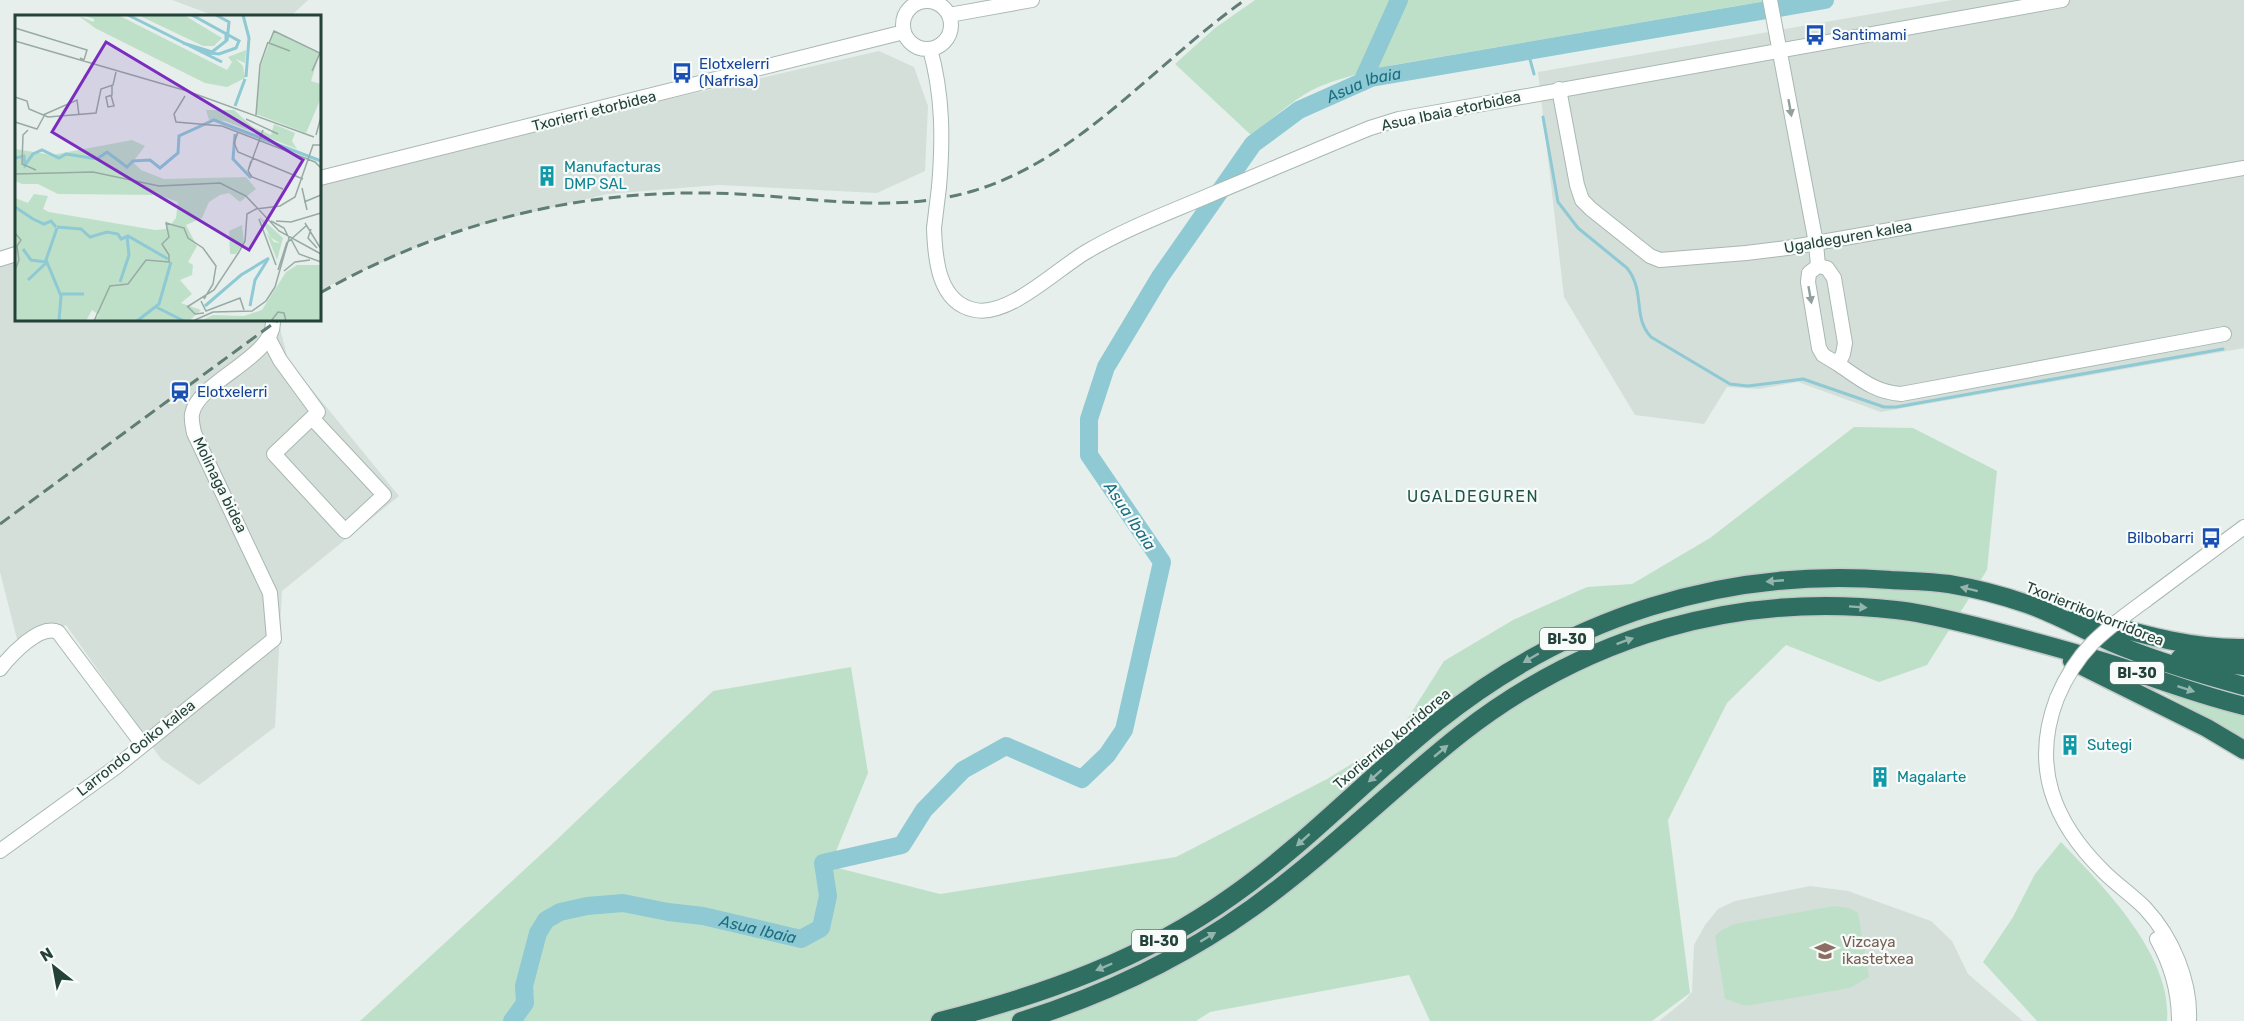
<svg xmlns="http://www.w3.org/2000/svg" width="2244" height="1021" viewBox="0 0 2244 1021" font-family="Rubik,sans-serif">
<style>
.built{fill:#d4dfda}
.green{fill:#bfe0c8}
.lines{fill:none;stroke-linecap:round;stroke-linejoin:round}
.stream{stroke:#8ec9d4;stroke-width:3}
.river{stroke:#8ec9d4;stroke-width:18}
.minor-casing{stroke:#a8b8b2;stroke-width:16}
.highway-casing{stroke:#c2cac8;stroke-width:21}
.minor{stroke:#fff;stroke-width:14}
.highway{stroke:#2f6f62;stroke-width:18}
.rail{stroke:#5f7d75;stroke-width:3;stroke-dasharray:12 6;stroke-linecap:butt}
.minor-bridge-casing{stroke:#a8b8b2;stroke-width:16;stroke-linecap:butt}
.minor-bridge{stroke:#fff;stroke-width:14}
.oneway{fill:#92a09c}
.oneway2{fill:#93b5ae}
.labels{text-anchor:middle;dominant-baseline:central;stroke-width:4.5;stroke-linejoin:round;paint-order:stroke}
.shield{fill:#f7fbf9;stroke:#637a73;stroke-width:1.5}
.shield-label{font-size:14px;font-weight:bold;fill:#24423a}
.transit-label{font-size:15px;fill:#164399;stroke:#f7fbf9;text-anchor:start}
.street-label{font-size:15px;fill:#24423a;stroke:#f7fbf9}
.culture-label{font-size:15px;fill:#0d838f;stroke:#f7fbf9;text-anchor:start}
.education-label{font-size:15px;fill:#785e54;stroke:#f7fbf9;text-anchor:start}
.water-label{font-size:16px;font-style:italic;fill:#1c6f80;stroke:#f7fbf9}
.neighbourhood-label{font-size:16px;letter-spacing:1.5px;fill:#1f5548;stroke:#f7fbf9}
.inset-river{fill:none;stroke:#8ec9d4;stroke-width:3}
.inset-road{fill:none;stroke:#98aaa4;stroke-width:1.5}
.view{fill:#7b2cbf;fill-opacity:0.15;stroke:#7b2cbf;stroke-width:3}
.inset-edge{fill:none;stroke:#24423a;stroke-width:3}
</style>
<rect width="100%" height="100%" fill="#e6efeb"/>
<path class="built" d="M 172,0 L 308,0 L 291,16 L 215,16 Z
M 1952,0 L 2244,0 L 2244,348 L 1881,412 L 1798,382 L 1759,389 L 1727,387 L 1704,424 L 1635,415 L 1564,297 L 1538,72 Z
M 879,51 L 914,67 L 928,106 L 925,171 L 877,193 L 718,185 L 607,194 L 448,233 L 331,285 L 320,292 L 320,179 Z
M 16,254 L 16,320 L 278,320 L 288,360 L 399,496 L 282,591 L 275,727 L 199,785 L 161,759 L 66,625 L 18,643 L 0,572 L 0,259 Z
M 1810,886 L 1848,891 L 1931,921 L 1952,941 L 1968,974 L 2023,1021 L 1659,1021 L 1685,1000 L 1692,992 L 1694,945 L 1705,925 L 1718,909 L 1735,901 Z"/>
<path class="green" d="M 1255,0 L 1771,0 L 1393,65 C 1366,72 1337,78 1312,90 C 1290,102 1271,120 1252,136 L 1175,64 L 1215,28 Z
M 1854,427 L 1913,428 L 1997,471 L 1987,570 L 1927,665 L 1879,682 L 1786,645 L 1727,703 L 1668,820 L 1690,993 L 1652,1021 L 1430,1021 L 1409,975 L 1210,1012 L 1196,1021 L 360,1021 L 549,847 L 713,691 L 851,667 L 868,773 L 830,866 L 940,894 L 1176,857 L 1327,779 L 1396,737 L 1444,661 L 1513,620 L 1587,587 L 1632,584 L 1710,538 Z
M 2156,689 L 2244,715 L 2244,738 Z
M 2061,842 C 2103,886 2173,956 2167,1021 L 2037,1021 L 1983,962 L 2013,917 L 2035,874 Z
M 1834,906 L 1849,908 L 1858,913 L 1869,977 L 1850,988 L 1746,1006 L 1725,999 L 1715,936 L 1722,930 L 1734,924 Z"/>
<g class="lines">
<path class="stream" d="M 1528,52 L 1534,74
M 1543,117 L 1558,202 L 1578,228 L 1627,268 C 1646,292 1632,317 1651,337 L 1730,384 L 1748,386 L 1803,379 L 1884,407 L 1896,407 L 2223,349"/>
<g class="river">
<path d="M 1362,82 L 1399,0"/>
<path id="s1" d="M 512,1021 L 525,1003 L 524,986 L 538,933 L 546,920 L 560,912 L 587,906 L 623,903 L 668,912 L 703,916 L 801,939 L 821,928 L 828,896 L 823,863 L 902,845 L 924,810 L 963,770 L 1006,746 L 1082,779 L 1107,755 L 1124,730 L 1162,562 L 1089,455 L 1089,419 L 1106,367 L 1160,277 L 1253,144 L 1299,110 L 1371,78 L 1825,0"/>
</g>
<g class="minor-casing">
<path id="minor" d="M 1770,0 L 1816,243 L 1818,266 L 1809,273 L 1808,282 L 1819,348 L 1823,355 L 1838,364 L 1843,354 L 1845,343 L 1834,278 L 1827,268 L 1818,266
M903 25a24 24 0 1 1 48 0a24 24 0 1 1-48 0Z
M 949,15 L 1032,0
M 930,49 C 943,95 943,140 939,187
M 1559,89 L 1577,185 L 1582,200 L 1591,209 L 1650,256 L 1660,260 L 1746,253 L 1787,248 L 2244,168
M 320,178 L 904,32
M 934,228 C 935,258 938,303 975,310 C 1009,317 1057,269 1086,252 C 1125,229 1168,213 1210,195 C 1263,173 1316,150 1370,128 L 1399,119 L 2062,0
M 0,259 L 16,254
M 269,339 L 280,360 L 318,412 L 274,454 L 345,531 L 384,495 L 312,418
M 1838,364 C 1859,378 1874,392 1901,394 L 2224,334
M 2146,600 L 2244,527
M 0,669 C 10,656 40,623 58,632 L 143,745
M 2057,698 C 2031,766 2053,822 2104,872 C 2117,885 2132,895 2145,908 C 2172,937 2191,981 2189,1021
M 0,851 L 116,767 L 274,639 L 270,593 L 194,433 C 193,427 191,420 192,414 C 198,381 276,357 273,320
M 2157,939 C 2171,964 2179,992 2179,1021"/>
</g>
<g class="highway-casing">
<path id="highway" d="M 2076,616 C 2131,631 2186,649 2244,648
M 2180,658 L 2244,666
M 2072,661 L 2207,728 L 2244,750
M 940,1021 C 1043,995 1144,959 1232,896 C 1306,844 1367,778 1437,722 C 1568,617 1724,567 1891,580 C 1910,581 1930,581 1949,584 C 1973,588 2004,596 2027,604 C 2056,614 2084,630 2113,643 C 2155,661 2200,674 2244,686
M 1021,1021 C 1104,995 1181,959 1252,908 C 1326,855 1391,789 1462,733 C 1588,635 1737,592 1896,610 C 1926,613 1954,621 1983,628 C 2029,640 2075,652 2121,667 C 2162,681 2202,696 2244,706"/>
</g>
<use href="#minor" class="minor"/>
<use href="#highway" class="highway"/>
<path class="rail" d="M 320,293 C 446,221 591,186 737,194 C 816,198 896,214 973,191 C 1080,159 1156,62 1245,0
M 0,524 L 278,320"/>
<g class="minor-bridge-casing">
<path id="minor-bridge" d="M 934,228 L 939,187
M 2057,698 C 2078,648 2105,630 2146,600"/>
</g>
<use href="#minor-bridge" class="minor-bridge"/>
</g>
<defs><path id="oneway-solid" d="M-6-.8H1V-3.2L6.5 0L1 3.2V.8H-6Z" transform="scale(1.5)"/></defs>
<g class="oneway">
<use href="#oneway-solid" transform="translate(1790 108) rotate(80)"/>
<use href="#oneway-solid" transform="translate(1810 295) rotate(80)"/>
</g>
<g class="oneway2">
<use href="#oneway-solid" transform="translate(1775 581) rotate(175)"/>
<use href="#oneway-solid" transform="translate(1969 589) rotate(-166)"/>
<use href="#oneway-solid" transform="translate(1858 607) rotate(4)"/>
<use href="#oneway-solid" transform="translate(1625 641) rotate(-20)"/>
<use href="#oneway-solid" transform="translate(1531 658) rotate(150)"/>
<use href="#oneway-solid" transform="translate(2186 689) rotate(18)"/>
<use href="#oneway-solid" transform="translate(1441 751) rotate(-40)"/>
<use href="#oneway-solid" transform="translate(1375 776) rotate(138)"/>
<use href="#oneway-solid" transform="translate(1303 840) rotate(138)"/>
<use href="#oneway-solid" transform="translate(1208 937) rotate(-31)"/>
<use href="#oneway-solid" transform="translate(1104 967) rotate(157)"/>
</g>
<defs>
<g id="bus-bare" transform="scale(1.62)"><path d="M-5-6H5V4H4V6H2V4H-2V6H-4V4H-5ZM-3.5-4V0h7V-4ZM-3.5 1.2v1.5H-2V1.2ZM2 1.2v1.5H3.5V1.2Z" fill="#1a4fb4" stroke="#f7fbf9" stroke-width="2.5" paint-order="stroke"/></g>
<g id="building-bare" transform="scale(1.62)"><path d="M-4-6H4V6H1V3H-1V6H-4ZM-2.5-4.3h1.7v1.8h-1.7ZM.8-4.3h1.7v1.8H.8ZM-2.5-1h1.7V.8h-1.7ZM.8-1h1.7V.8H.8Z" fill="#0f9aa8" stroke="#f7fbf9" stroke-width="2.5" paint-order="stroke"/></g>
<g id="station-bare" transform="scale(1.62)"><path d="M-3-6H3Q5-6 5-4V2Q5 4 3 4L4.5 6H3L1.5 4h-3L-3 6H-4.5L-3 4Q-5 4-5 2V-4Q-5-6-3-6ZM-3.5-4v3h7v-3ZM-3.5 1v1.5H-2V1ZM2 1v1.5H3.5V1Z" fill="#1a4fb4" stroke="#f7fbf9" stroke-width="2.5" paint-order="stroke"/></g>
<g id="school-bare" transform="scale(1.62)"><path d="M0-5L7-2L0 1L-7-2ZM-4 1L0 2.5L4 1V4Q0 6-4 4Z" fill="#8d6e63" stroke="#f7fbf9" stroke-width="2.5" paint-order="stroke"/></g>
</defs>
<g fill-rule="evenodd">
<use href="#bus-bare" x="1815" y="35"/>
<use href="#bus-bare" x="682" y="73"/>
<use href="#building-bare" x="547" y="176"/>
<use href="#station-bare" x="180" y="392"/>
<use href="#bus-bare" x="2211" y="538"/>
<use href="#building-bare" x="2070" y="745"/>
<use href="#building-bare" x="1880" y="777"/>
<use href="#school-bare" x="1825" y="951"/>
</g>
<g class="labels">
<g class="shield">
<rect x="1540" y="628" width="54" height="22" rx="4.5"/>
<rect x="2110" y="662" width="54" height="22" rx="4.5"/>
<rect x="1132" y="930" width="54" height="22" rx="4.5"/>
</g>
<g class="shield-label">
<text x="1567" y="639">BI-30</text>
<text x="2137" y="673">BI-30</text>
<text x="1159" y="941">BI-30</text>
</g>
<g class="transit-label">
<text x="1832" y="35">Santimami</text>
<text x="699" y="64">Elotxelerri<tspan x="699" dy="17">(Nafrisa)</tspan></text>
<text x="197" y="392">Elotxelerri</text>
<text x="2194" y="538" text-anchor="end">Bilbobarri</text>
</g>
<g class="street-label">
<text transform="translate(594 111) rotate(-14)">Txorierri etorbidea</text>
<text transform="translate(1451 111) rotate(-12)">Asua Ibaia etorbidea</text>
<text transform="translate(1848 237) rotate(-10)">Ugaldeguren kalea</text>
<text transform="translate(220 485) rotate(64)">Molinaga bidea</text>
<text transform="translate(2095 614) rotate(22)">Txorierriko korridorea</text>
<text transform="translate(1392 739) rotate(-40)">Txorierriko korridorea</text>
<text transform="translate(136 748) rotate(-38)">Larrondo Goiko kalea</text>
</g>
<g class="culture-label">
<text x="564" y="167">Manufacturas<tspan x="564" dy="17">DMP SAL</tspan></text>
<text x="2087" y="745">Sutegi</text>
<text x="1897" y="777">Magalarte</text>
</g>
<g class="education-label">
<text x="1842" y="942">Vizcaya<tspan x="1842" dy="17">ikastetxea</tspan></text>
</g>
<g class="water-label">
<text stroke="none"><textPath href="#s1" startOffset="1622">Asua Ibaia</textPath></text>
<text transform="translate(1130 516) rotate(56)">Asua Ibaia</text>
<text stroke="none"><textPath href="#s1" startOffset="327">Asua Ibaia</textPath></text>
</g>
<g class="neighbourhood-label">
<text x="1473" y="496">UGALDEGUREN</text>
</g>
</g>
<g transform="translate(15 15)">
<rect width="306" height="306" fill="#e6efeb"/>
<path d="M 68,0 L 103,0 L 212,55 L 217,47 L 213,42 L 231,35 L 230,48 L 221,44 L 228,51 L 230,63 L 212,72 L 190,68 L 80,13 L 64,1 L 79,7 L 79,4 ZM 123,0 L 169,0 L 207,23 L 199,31 L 188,31 ZM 259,15 L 305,38 L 296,66 L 306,69 L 306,83 L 291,118 L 241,99 L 246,50 ZM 191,95 L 219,95 L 238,112 L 256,120 L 259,109 L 280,118 L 277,126 L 282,134 L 210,106 L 194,105 ZM 117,125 L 130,131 L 118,147 L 126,155 L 149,164 L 231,162 L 241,174 L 225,187 L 214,178 L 205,180 L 194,187 L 187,203 L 171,210 L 182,231 L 173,247 L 178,250 L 177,260 L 165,265 L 177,279 L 166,288 L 186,295 L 174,306 L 79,306 L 84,300 L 77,295 L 71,306 L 0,306 L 0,183 L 13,188 L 19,179 L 33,181 L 28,194 L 34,197 L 140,215 L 151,214 L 151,206 L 156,209 L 161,203 L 163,187 L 144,180 L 43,179 L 23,169 L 7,169 L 0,166 L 0,134 L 37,140 ZM 244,201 L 268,223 L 262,245 L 251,217 L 259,227 L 265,228 L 256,223 ZM 227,210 L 229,228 L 221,239 L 215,239 L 214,216 ZM 282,250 L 306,250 L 306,306 L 185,306 L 198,300 L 229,301 L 247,295 L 271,257 Z" fill="#bfe0c8"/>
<path class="inset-river" d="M 113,0 L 207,47M 177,0 L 224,26 L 221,33 L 204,39 L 186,37M 201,0 L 214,7 L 212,26M 228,0 L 234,23 L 231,62M 168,28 L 197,37 L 211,26 L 211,18M 220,91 L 230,64M 220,119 L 218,144 L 236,163M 0,143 L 9,141 L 10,150 L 18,139 L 27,135 L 44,143 L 51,139 L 82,144 L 92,137 L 112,152 L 118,146 L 135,145 L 145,153 L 163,138 L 164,121 L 199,105 L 306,146M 0,192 L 18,204 L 29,209 L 36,206 L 41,212M 42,212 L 66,214 L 75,222 L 92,217 L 103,219 L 106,224 L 113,221 L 153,244M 42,213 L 31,245 L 46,281 L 44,306M 8,234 L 16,245 L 31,247M 13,265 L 31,248M 105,267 L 114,240 L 112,221M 45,279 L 69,279M 190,291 L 226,260 L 254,243M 235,291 L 240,265 L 253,244M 141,292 L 169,306M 122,306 L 144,289 L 156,247"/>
<path class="inset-road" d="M 0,13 L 72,35 L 69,45 L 65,43M 0,26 L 172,76 L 299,122M 275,36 L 254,28 L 259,16 L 305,38 L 297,56M 64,72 L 77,50M 96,80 L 99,91 L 93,92 L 91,82 L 97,80 L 97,71M 170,81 L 159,99 L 161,107 L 207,111 L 300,147 L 306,153M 0,82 L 12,86 L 14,94 L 33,102 L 81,98 L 86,74 L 98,70 L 101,57M 28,100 L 62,85 L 64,100M 241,100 L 245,50 L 253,27M 231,104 L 263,119M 0,107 L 22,114 L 29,101M 13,115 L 8,120 L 7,149 L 21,155M 223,117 L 219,128 L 223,137 L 288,164M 301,120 L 306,102M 236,146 L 233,156 L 248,115M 233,156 L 237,162 L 268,174M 0,159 L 78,157 L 144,171 L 205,168 L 231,181 L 264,216 L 306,239M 287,173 L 292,195M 289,187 L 306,180M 244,204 L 261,250M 256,206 L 269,213 L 274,223 L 260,272M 261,206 L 276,207 L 306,198M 290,208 L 306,234M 296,214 L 293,223 L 302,233M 0,218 L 6,225 L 2,231 L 4,245 L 0,255M 276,224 L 284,239 L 306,247M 273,227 L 292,210M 224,237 L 230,226 L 232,199 L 241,194 L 265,191 L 280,182 L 298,130 L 306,130M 263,255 L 272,227M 269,256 L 280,247 L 295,245M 186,286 L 191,296 L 225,283 L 229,295M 172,291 L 180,299 L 189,298M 172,292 L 199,275 L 224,237M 180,305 L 198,297 L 237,296 L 251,286 L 260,272M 79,306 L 95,271 L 113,269 L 131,245 L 154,247 L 154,240 L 147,229 L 154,222 L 151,208 L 169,213 L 173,223 L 188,233 L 201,251 L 198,269 L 189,284M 256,306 L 263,297 L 269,298 L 271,306"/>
<path class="view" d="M 91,27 L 288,145 L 234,235 L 37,117 Z"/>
<rect width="306" height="306" class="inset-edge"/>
</g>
<g transform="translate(54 967) rotate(329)" stroke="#f7fbf9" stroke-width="4.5" paint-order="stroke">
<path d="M0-4.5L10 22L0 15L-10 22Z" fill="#24423a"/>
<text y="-9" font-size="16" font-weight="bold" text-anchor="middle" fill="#24423a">N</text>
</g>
</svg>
